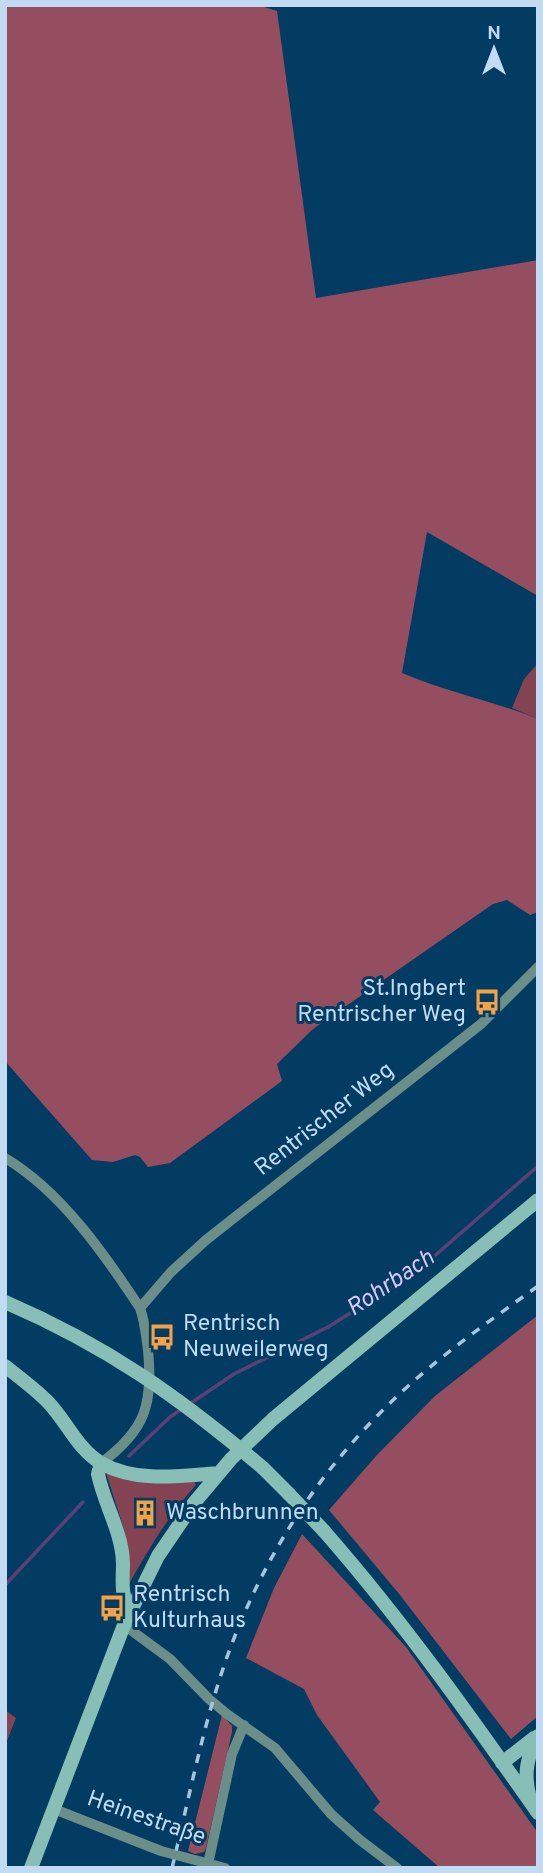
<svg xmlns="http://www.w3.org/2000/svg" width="543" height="1873" viewBox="0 0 543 1873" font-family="Overpass,sans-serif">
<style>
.green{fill:#834353}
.forest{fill:#944e5f}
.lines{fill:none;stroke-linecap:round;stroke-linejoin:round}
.stream{stroke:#5b4078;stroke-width:3.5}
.street{stroke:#6c8e89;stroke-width:10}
.secondary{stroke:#87beb6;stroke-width:14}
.rail{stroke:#a5c4de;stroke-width:3.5;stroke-dasharray:9 9;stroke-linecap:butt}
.secondary-bridge{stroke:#87beb6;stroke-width:14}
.labels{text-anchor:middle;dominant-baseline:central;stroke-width:6;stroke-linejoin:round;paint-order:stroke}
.poi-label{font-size:23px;fill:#c1dbf3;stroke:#023c62;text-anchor:start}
.street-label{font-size:23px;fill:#c1dbf3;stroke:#023c62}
.water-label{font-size:24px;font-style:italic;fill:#dcc4f8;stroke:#023c62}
</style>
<rect width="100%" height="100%" fill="#023c62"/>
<path class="green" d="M 538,663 L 538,719 L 512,708 L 524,679 Z
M 106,1473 L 136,1480 L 194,1481 L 196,1485 C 168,1516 148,1550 128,1586 L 125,1532 Z
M 5,1710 L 16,1718 L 5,1746 Z"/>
<path class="forest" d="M 5,5 L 258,5 L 277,11 L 316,298 L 538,260 L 538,596 L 427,532 L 402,673 C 446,692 494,701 538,719 L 538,912 L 530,915 L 507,900 L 493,904 L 313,1029 L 277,1064 L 282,1081 L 170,1163 L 148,1167 L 140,1157 L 135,1155 L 113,1162 L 92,1160 L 5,1061 Z
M 538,1315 L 538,1716 L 511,1739 L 400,1595 L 329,1510 L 376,1456 L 435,1396 Z
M 302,1534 L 406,1647 L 538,1833 L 538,1868 L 440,1868 L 373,1810 L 380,1802 L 317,1715 L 304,1689 L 246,1658 L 274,1588 Z
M 222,1715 L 232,1726 L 232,1732 L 206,1848 L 204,1852 L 195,1854 L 188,1851 Z"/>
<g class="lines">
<path class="stream" d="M 188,1405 L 234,1374 L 328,1327 L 416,1272 L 538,1166
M 129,1456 L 170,1417 L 182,1409
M 5,1585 L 83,1502"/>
<path class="street" d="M 5,1158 C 61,1191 105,1255 140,1308 C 145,1322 146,1336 148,1350 C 153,1404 146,1430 101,1463
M 140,1308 L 171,1272 L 206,1240 L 481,1024 L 538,967
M 124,1625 L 170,1659 L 209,1699 L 227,1714 L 275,1748 L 331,1814 L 360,1840 L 397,1868
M 54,1809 L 161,1851 L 225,1868
M 208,1864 L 232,1754 L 244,1725"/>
<path class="secondary" d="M 5,1366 C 19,1377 34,1388 47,1401 C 66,1420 77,1449 101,1463 C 136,1483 180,1476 219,1473
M 101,1463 L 98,1474 C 104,1504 122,1531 123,1563 C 123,1581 120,1594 130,1610
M 263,1468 L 289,1494
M 324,1531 C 402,1620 470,1716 538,1813
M 502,1763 L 534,1738
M 530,1798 C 523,1775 527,1756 538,1736
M 31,1868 L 124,1625 L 158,1556 L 194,1503 L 231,1459 L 273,1419 L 538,1200"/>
<path class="rail" d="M 172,1868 C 189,1798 203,1725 227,1657 C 260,1565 311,1482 381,1412 C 428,1364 484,1325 538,1286"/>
<path class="secondary-bridge" d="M 5,1302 C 107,1346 179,1397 263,1468
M 289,1494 L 324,1531"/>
</g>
<defs>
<g id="bus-bare" transform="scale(2.1)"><path d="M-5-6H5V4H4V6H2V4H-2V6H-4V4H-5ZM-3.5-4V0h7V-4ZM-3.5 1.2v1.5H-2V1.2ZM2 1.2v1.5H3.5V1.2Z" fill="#f5a246" stroke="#023c62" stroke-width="2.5" paint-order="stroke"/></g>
<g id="building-bare" transform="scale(2.1)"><path d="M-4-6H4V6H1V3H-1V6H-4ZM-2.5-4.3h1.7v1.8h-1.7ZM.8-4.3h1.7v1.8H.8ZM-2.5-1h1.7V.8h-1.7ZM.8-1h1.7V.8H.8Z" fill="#f5a246" stroke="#023c62" stroke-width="2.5" paint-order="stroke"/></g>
</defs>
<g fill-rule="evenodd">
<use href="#bus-bare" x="487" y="1002"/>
<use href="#bus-bare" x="162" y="1337"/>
<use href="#building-bare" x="145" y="1513"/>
<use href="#bus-bare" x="112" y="1608"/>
</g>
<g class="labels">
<g class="poi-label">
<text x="466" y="989" text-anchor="end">St.Ingbert<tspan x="466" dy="26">Rentrischer Weg</tspan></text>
<text x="183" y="1324">Rentrisch<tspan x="183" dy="26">Neuweilerweg</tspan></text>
<text x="166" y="1513">Waschbrunnen</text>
<text x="133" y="1595">Rentrisch<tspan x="133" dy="26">Kulturhaus</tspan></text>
</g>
<g class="street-label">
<text transform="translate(325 1120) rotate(-38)">Rentrischer Weg</text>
<text transform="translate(146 1819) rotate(19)">Heinestraße</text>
</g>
<g class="water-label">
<text transform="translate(391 1284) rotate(-34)">Rohrbach</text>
</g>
</g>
<rect width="543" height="1873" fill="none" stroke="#c1dbf3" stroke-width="14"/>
<g transform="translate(494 49)" stroke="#023c62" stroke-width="5" paint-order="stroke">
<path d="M0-5L12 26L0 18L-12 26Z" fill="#c1dbf3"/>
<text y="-10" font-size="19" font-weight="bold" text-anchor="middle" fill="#c1dbf3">N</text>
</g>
</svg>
